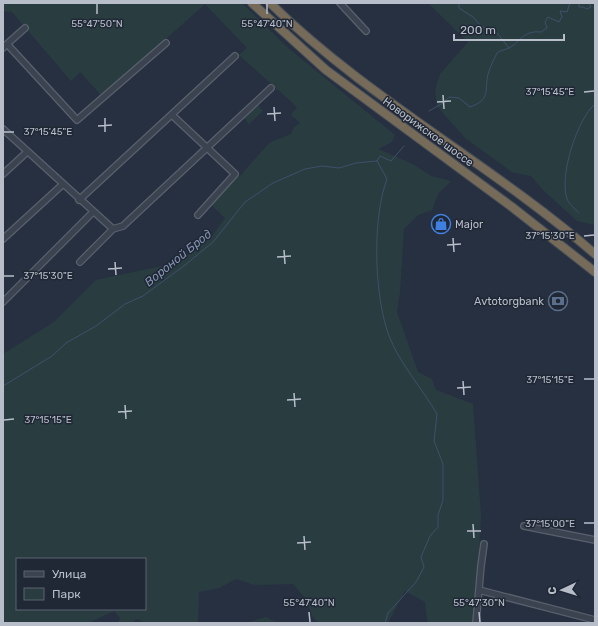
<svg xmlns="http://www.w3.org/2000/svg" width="598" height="626" viewBox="0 0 598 626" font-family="Rubik,sans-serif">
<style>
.green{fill:#293d41;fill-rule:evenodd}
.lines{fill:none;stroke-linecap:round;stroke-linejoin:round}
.stream{stroke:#3f4f6a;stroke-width:1}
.minor-casing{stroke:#59606d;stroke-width:8}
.highway-casing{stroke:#464d5a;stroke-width:10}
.minor{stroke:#3b4350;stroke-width:5.5}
.highway{stroke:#756b58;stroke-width:8}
.ticks{fill:none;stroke:#b7beca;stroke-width:1.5}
.labels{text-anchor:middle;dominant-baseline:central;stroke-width:3;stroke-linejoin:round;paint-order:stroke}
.street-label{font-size:11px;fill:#b7beca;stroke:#202735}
.poi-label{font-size:11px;fill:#b7beca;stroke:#202735;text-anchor:start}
.water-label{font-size:12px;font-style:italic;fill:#8093b0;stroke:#202735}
.ticks-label{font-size:10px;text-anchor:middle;fill:#b7beca;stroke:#202735;stroke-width:3;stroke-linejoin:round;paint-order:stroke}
</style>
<rect width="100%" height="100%" fill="#273040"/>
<path class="green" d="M 3,3 L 242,3 L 288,48 L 395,135 L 392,142 L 378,149 L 413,164 L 431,176 L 451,181 L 438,194 L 432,210 L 418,215 L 404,229 L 400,292 L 397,312 L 418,372 L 432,379 L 436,390 L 473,404 L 481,515 L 475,623 L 429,623 L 427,620 L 425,602 L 405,591 L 388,623 L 320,623 L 313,618 L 306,599 L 293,584 L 255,585 L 236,579 L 219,588 L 199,592 L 198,623 L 146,623 L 136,619 L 133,623 L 118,623 L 120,618 L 114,611 L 88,623 L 3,623 L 3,354 L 54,322 L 96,280 L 176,263 L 212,236 L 225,218 L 211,205 L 236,177 L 240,176 L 269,143 L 291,134 L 294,127 L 300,123 L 291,115 L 297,107 L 239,55 L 247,48 L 205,4 L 102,96 L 80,72 L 71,81 L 12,12 L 3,11 ZM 17,559 L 145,559 L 145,609 L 17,609 Z
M 428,3 L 595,3 L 595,225 L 577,221 L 543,190 L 531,176 L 512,172 L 465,138 L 437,106 L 435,90 L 440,74 L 468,42 Z
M 257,104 L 263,111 L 249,124 L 243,117 Z
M 266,617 L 277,623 L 246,623 Z"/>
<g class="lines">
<path class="stream" d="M 459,3 L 459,8 L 473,17 L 481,26 L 497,33 L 509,48
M 579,3 L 579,7 L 583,7 L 587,9 L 591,7 L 589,3
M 429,111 L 443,103 L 449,97 L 459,98 L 470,107 C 493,99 483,88 489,71 C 491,65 494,59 497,53 C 501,50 505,50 509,48 C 521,41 524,30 541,32 L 547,28 L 545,22 L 548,17 L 559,22 L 562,17 L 560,11 L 567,12 L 570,3
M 377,161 L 387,179 C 372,219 374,295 389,336 C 400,364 422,388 437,414 L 434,441 L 443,464 L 443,500 L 438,515 L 438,527 L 430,536 L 421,557 L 424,567 L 416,582 L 388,613 L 385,623
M 579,213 C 575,209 569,204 567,199 C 559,176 577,119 595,104
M 3,386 L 52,356 L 66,343 L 96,326 L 125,304 L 143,296 L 185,265 L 213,242 L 245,202 L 273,183 L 305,169 L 322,166 L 339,168 L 356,163 L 377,161 L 380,156 L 391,161 L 404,146"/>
<g class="minor-casing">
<path id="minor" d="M 340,3 L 366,31
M 7,44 L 25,28
M 3,48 L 7,44 L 77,120 L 166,43
M 172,115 L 235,174 L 198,215
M 3,129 L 113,229 L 123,226 L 271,88
M 3,174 L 27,152
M 79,200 L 235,56
M 3,239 L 62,185
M 80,262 L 113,229
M 3,302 L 93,212
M 524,526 L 595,540
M 479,590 L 595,620
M 476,623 L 481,566 L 484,544"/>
</g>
<g class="highway-casing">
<path id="highway" d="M 252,3 L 326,70 L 512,207 L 595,272
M 270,3 C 368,99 491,164 595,254"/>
</g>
<use href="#minor" class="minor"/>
<use href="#highway" class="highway"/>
</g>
<path class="ticks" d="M 97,4 L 97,14M 267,4 L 267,14M 584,92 L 594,91M 443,95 L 444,109M 437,102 L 451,101M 274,107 L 275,121M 267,114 L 281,113M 105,118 L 105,132M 98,126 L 112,125M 4,132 L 14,132M 584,236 L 594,235M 453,238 L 454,252M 447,245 L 461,244M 284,250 L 285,264M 277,257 L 291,256M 115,262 L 116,275M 108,269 L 122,268M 4,276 L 14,276M 584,379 L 594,379M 463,381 L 464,395M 457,388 L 471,387M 294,393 L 295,407M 287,400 L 301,399M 125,405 L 126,419M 118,412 L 132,411M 4,420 L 14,419M 584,523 L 594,523M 473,524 L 474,538M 467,531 L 481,531M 304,536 L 305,550M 297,543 L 311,542M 309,612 L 310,622M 479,612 L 480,622"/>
<defs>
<g id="shop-ring" transform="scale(1)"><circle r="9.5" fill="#202735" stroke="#3f7fe0" stroke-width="1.5"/><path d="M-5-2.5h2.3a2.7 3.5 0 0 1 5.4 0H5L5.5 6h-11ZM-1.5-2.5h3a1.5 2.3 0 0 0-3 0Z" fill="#3f7fe0"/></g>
<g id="bank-ring" transform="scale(1)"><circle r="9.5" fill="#202735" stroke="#5c6f8a" stroke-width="1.5"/><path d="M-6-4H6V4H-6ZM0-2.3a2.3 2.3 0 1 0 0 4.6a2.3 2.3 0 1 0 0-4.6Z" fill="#5c6f8a"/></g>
</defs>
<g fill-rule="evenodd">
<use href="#shop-ring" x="441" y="224"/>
<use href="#bank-ring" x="558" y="301"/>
</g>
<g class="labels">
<g class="street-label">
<text transform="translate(428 132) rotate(36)">Новорижское шоссе</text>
</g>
<g class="poi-label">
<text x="455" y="224">Major</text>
<text x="544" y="301" text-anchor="end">Avtotorgbank</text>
</g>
<g class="water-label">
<text transform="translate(178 258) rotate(-39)">Вороной Брод</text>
</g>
</g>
<g class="ticks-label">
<text x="97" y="27">55°47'50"N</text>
<text x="267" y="27">55°47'40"N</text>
<text x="550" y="95">37°15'45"E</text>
<text x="48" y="135">37°15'45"E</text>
<text x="550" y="239">37°15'30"E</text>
<text x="48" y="279">37°15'30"E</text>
<text x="550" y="383">37°15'15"E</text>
<text x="48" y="423">37°15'15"E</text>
<text x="550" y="527">37°15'00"E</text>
<text x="309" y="606">55°47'40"N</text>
<text x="479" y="606">55°47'30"N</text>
</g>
<rect width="598" height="626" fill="none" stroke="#b7beca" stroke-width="8"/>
<rect x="16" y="558" width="130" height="52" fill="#202735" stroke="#5c6371"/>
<rect x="24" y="571" width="20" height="6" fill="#3b4350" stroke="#5c6371"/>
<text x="52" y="578" font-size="12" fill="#b7beca">Улица</text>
<rect x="24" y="588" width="20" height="12" fill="#293d41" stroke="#5c6371"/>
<text x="52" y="598" font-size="12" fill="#b7beca">Парк</text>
<g transform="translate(562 590) rotate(266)" stroke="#202735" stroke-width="3" paint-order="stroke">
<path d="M0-3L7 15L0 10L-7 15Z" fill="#b7beca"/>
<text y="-6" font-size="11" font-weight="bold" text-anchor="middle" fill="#b7beca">С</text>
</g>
<path d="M454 34v6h110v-6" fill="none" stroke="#b7beca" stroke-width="2"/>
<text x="460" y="34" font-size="12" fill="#b7beca" stroke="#202735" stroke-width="3" paint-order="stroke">200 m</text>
</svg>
